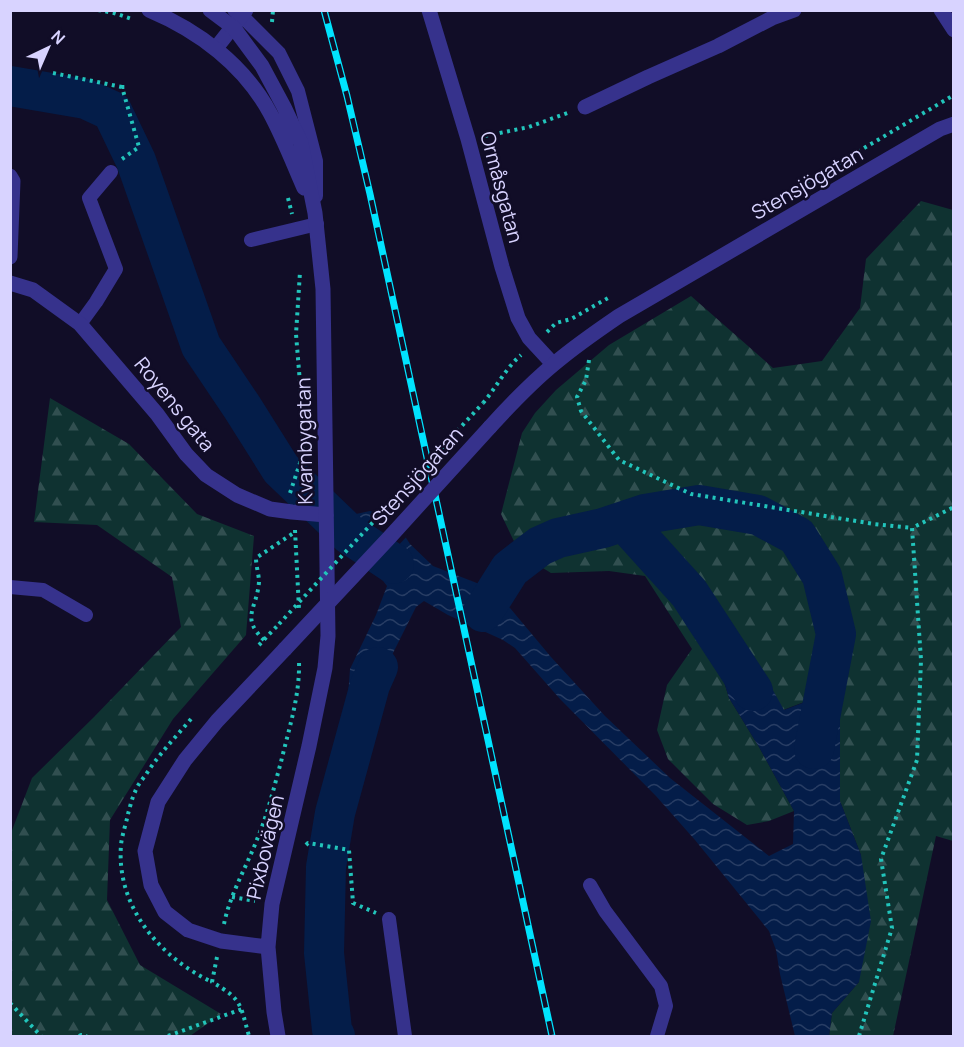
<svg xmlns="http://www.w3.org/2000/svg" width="964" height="1047" viewBox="0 0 964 1047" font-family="Manrope,sans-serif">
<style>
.forest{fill:url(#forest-firs)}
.water{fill:url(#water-waves)}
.pier{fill:#110d27}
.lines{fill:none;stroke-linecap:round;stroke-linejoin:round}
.river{stroke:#041d49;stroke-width:40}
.path{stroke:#22c4bb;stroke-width:4;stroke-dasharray:3 4.5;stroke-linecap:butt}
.service{stroke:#36328c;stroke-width:14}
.minor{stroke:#36328c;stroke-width:15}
.tertiary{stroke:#36328c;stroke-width:15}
.rail-casing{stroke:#00e3fe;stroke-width:7}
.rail{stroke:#110d27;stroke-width:4.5;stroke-dasharray:14;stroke-linecap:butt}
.path-bridge{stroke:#22c4bb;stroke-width:4;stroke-dasharray:3 4.5;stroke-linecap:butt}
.tertiary-bridge{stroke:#36328c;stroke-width:15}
.labels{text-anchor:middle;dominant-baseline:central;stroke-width:5;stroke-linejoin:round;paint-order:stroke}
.street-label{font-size:20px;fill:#d8d3ff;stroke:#110d27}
</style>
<defs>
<pattern id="forest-firs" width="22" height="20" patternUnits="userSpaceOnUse" patternTransform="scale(1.5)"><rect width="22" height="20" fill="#0f3231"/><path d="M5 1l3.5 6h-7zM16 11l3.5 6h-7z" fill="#314f50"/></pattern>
<pattern id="water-waves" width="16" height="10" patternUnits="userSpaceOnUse" patternTransform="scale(1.5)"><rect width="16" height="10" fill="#041d49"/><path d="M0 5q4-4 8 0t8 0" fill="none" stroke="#283d64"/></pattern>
</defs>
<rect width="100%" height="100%" fill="#110d27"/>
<path class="forest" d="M 921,201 L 953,210 L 953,841 L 936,836 L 893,1036 L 829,1036 L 832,1013 L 859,982 L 861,855 L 840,801 L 840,714 L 828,693 L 783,710 L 759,665 L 734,642 L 714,649 L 729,698 L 759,747 L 794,811 L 769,821 L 747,825 L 713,804 L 668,759 L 657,730 L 667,685 L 692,649 L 645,576 L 609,571 L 551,573 L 520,554 L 501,514 L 522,433 L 535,413 L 556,390 L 609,345 L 691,296 L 773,368 L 822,361 L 860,308 L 866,259 Z
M 50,398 L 129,444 L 197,514 L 254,536 L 246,635 L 173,719 L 110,820 L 107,900 L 140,965 L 221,1014 L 190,1036 L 11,1036 L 11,833 L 32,778 L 94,717 L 181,627 L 172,577 L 97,525 L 34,522 Z"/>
<path class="water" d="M 370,511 L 393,518 L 410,544 L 433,566 L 487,587 L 510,608 L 551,657 L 605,716 L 670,778 L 769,856 L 793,844 L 794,811 L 759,747 L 729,698 L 714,649 L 734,641 L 759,665 L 784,710 L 829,693 L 840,714 L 840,801 L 861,855 L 871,921 L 859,982 L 832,1013 L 829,1036 L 795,1036 L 780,974 L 776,950 L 769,931 L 695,840 L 656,796 L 560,699 L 515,648 L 503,640 L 448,615 L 424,601 L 416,607 L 390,659 L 376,713 L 346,724 L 350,669 L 376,615 L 387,586 L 348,535 L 347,522 L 356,514 Z"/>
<path class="pier" d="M 378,511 L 395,515 L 408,535 L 373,573 L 349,542 Z"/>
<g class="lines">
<path class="river" d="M 10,86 L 86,99 L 112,111 L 136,161 L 201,346 L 242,407 L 281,469 L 349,534 L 394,564
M 624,521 L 689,593 L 753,691
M 483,612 L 510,569 L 540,546 L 558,538 L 603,528 L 645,514 L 699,505 L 758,515 L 797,536 L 822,576 L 836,634 L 814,749
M 335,1036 L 332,1030 L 324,953 L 326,867 L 335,813 L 370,685 L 378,667"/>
<path class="path" d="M 98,10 L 114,13 L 132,19
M 272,22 L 273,10
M 53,73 L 122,87
M 485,136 L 529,127 L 570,112
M 122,159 L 139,147 L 122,87 L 125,87
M 793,190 L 954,95
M 288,198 L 292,214
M 547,332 L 556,323 L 571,319 L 608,298
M 589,360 L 586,380 L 577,397 L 581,411 L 619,460 L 691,494 L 874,524 L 912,528
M 483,403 C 496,388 505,369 521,355
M 290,493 L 303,454 L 300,383 L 296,334 L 300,272
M 295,530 L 299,609
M 264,640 C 240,617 257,609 259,582 C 259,575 256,566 256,558 L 295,532
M 259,645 L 279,624
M 191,719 C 175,738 158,755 145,776 C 141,781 137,786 135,792 C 132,798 130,807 128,814 C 126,824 122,835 121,845 C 116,906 159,957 212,982
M 306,845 L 308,843 L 349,850 L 353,903 L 376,913
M 232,897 L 255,901
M 224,924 C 230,894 247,866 258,837 C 268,813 274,787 281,762 C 289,728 300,696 299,661
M 217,957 L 212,982 C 242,999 240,1004 249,1036
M 10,1003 L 41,1036
M 79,1036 L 81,1035 L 87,1036
M 168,1036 L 242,1009
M 859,1036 L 892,928 L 881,859 L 917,760 L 921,660 L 912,528 L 954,507"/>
<path class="service" d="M 234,10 L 243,17 L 279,53 L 298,91 L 316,161 L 316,196
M 251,240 L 317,224
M 80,324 L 96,302 L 116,269 L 89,198 L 111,172
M 10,587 L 43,590 L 86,615
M 590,885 L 605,911 L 661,986 L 666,1006 L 657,1036
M 389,919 L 405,1036"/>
<path class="minor" d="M 429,10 L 468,139 L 502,267 L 518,318 L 529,338 L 553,364
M 941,10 L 954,30
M 216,48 L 246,10
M 585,107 L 648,77 L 718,46 L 772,18 L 794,10
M 10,176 L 13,181 L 10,257
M 10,283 L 33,290 L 80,324 L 157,414 L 186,454 L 206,475 L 237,495 L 270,509 L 292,512 L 326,515"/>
<path class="tertiary" d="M 149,10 C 199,31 244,65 270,113 C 283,137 293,163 304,188
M 210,10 L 234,28 L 262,66 L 284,107 L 301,143 L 315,213 L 323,289 L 328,636 L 325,668 L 309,746 L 272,904 L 268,947 L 274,1012 L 278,1036
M 490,427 C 510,405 531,383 554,364 C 574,347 597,331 619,316 L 940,129 L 954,124
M 268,947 L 221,941 L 188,930 L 165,912 L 151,885 L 145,851 L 158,802 L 185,760 L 217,721 L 285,649"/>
<g class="rail-casing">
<path id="rail" d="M 324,10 L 347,96 L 370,194 L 552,1036"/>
</g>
<use href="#rail" class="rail"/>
<path class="path-bridge" d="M 279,624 L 483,403"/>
<path class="tertiary-bridge" d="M 285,649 L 388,539 L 490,427"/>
</g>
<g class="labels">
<g class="street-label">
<text transform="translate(807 183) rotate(-30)">Stensjögatan</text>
<text transform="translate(502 187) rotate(75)">Ormåsgatan</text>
<text transform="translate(175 404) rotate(51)">Royens gata</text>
<text transform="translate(304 441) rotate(-91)">Kvarnbygatan</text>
<text transform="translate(417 476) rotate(-48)">Stensjögatan</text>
<text transform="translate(265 847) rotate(-77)">Pixbovägen</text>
</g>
</g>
<rect width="964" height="1047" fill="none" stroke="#d8d3ff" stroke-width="24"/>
<g transform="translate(48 48) rotate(44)" stroke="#110d27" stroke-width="4.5" paint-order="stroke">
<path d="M0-4.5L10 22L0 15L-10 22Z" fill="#d8d3ff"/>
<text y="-9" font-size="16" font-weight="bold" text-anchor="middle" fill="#d8d3ff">N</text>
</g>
</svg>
